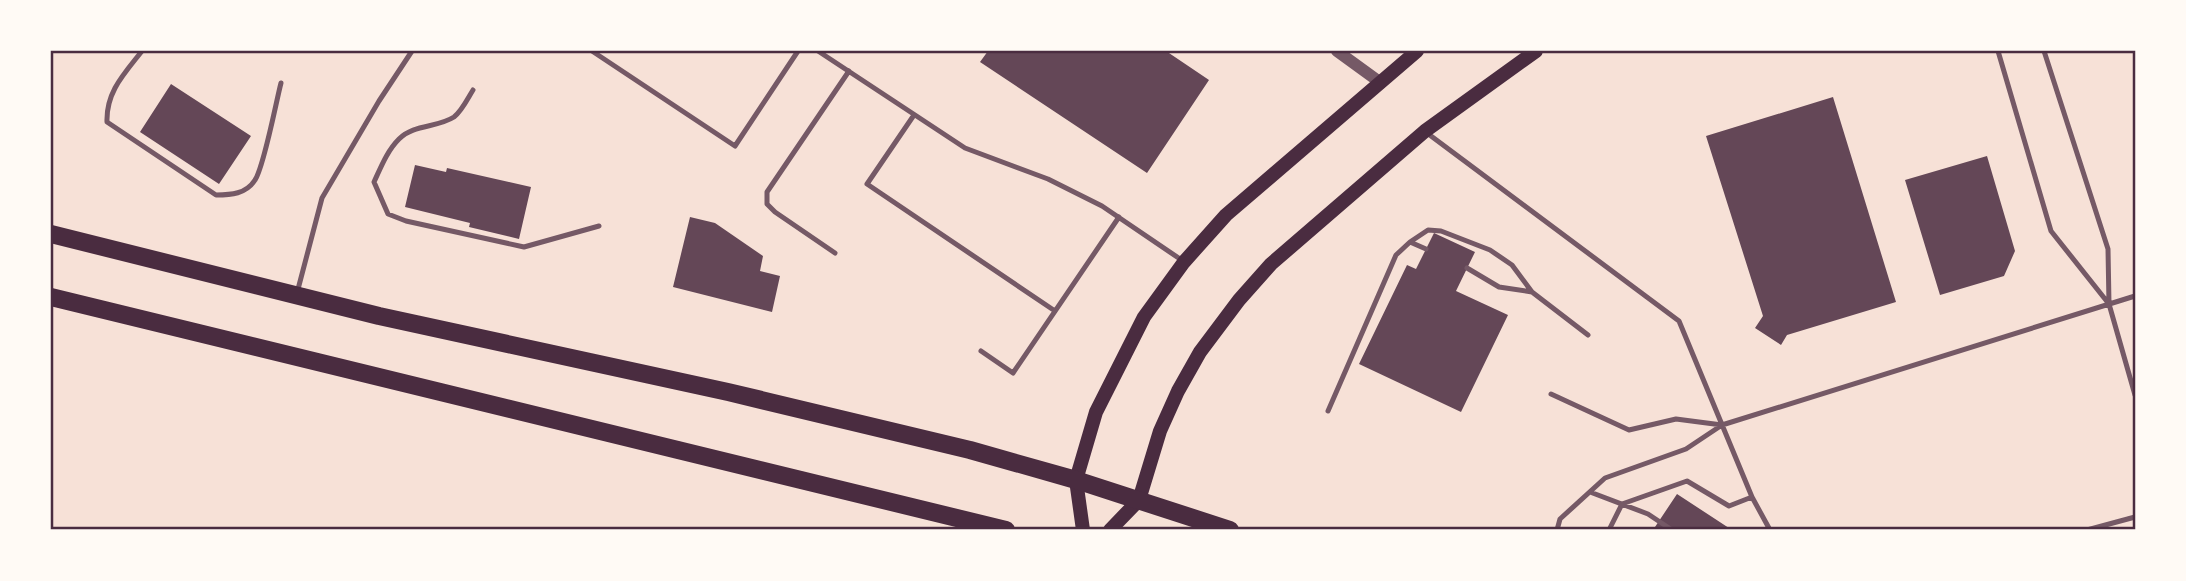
<svg xmlns="http://www.w3.org/2000/svg" width="2186" height="581" viewBox="0 0 2186 581" font-family="'Public Sans',sans-serif">
<style>
.building{fill:#644757}
.lines{fill:none;stroke-linecap:round;stroke-linejoin:round}
.service{stroke:#755966;stroke-width:5}
.tertiary{stroke:#755966;stroke-width:12}
.secondary{stroke:#4a2c40;stroke-width:14}
.primary{stroke:#4a2c40;stroke-width:18}
.neatline{fill:none;stroke:#4a2c40;stroke-width:2.5}
</style>
<rect width="100%" height="100%" fill="#f7e1d7"/>
<path class="building" d="M 988,51 L 1166,51 L 1209,80 L 1147,173 L 980,62 Z
M 171,84 L 251,136 L 219,184 L 140,132 Z
M 1833,97 L 1896,302 L 1787,335 L 1781,345 L 1755,328 L 1763,316 L 1706,136 Z
M 1987,156 L 2015,251 L 2004,276 L 1940,295 L 1905,180 Z
M 415,165 L 446,172 L 447,168 L 531,187 L 519,239 L 469,227 L 470,223 L 405,207 Z
M 690,217 L 715,223 L 763,256 L 760,271 L 780,276 L 772,312 L 673,287 Z
M 1434,233 L 1475,252 L 1456,291 L 1508,315 L 1461,412 L 1359,364 L 1407,265 L 1416,269 Z
M 1677,494 L 1732,530 L 1653,530 Z"/>
<g class="lines">
<path class="service" d="M 142,51 C 124,74 106,92 107,122 L 216,195 C 231,195 246,194 255,180 C 264,167 276,102 281,83
M 592,51 L 735,146 L 798,51
M 818,51 L 965,148 L 1048,179 L 1102,206 L 1183,261
M 1998,51 L 2051,231 L 2109,304
M 2044,51 L 2108,249 L 2109,304 L 2135,395
M 473,90 C 468,98 462,111 454,117 C 437,128 414,124 399,139 C 387,151 381,167 374,182 L 388,214 L 406,221 L 524,247 L 599,226
M 914,115 L 867,184 L 1055,311
M 1427,133 L 1679,321 L 1752,497 L 1770,530
M 1410,242 L 1428,230 L 1441,231 L 1490,250 L 1512,265 L 1532,292
M 835,253 L 775,212 L 767,204 L 767,192 L 849,71
M 1467,268 L 1499,287 L 1532,292 L 1588,335
M 297,293 L 322,198 L 379,101 L 412,51
M 981,351 L 1013,373 L 1119,217
M 1551,394 L 1629,430 L 1676,419 L 1722,425
M 1328,411 L 1396,255 L 1410,242 L 1426,249
M 1590,492 L 1648,514 L 1672,530
M 1557,530 L 1560,519 L 1605,478 L 1686,449 L 1722,425 L 2135,296
M 1609,530 L 1622,504 L 1687,481 L 1729,506 L 1752,497
M 2087,530 L 2135,517"/>
<path class="tertiary" d="M 1337,51 L 1381,83"/>
<path class="secondary" d="M 1083,530 L 1076,480 L 1096,412 L 1144,317 L 1184,262 L 1226,215 L 1417,51
M 1110,530 L 1139,500 L 1160,431 L 1178,391 L 1200,352 L 1239,300 L 1271,264 L 1425,131 L 1536,51"/>
<path class="primary" d="M 51,234 L 379,316 L 728,392 L 970,450 L 1076,480 L 1230,530
M 51,297 L 1006,530"/>
</g>
<rect width="2186" height="581" fill="none" stroke="#fffaf5" stroke-width="105"/>
<rect x="52" y="52" width="2082" height="476" class="neatline"/>
</svg>
